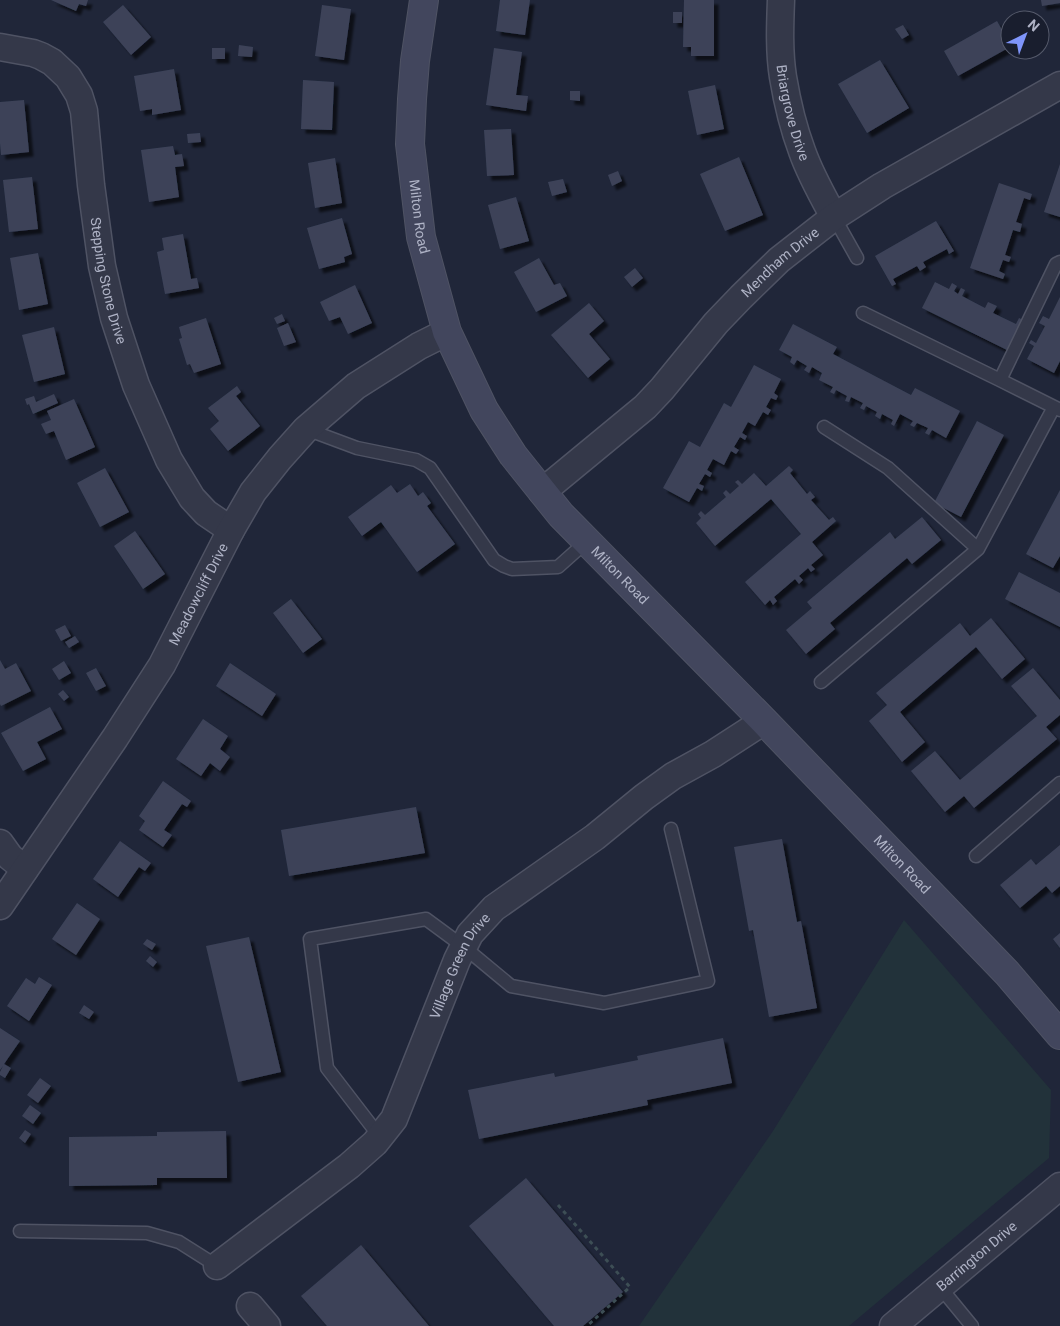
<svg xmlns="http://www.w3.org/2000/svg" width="1060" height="1326" viewBox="0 0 1060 1326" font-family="Roboto,sans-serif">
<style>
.green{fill:#22323a}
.building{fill:#3c4359;filter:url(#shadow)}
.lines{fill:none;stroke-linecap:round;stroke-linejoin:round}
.lane-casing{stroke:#4f5364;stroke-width:15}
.street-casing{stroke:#4f5364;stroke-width:29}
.secondary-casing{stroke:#4f5364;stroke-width:30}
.path{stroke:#3d4e55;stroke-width:3;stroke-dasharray:4 4;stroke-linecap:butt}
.lane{stroke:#343849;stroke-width:12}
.street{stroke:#343849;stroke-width:26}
.secondary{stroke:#42465d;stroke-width:28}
.labels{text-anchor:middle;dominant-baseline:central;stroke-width:5;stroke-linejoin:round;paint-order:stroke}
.street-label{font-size:14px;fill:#afb3c6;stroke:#191e2e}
</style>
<defs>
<filter id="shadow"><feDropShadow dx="4.5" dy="4.5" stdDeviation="1" flood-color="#0009"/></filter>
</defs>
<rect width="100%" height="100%" fill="#202639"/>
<path class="green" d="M 904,920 L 1051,1090 L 1049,1158 L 849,1326 L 639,1326 L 773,1131 Z"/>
<path class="building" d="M 51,0 L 88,0 L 86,6 L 79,4 L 76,11 Z
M 500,0 L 530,0 L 525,35 L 496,31 Z
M 684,0 L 714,0 L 714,56 L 691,56 L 691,47 L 683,47 Z
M 1041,0 L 1060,0 L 1060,3 L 1042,6 Z
M 123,5 L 151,37 L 131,55 L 103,22 Z
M 322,5 L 351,9 L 344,60 L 315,56 Z
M 673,12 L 682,12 L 682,23 L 673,23 Z
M 997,21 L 1010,44 L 1010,47 L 958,76 L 944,51 Z
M 903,25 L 909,35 L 902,39 L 895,29 Z
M 239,45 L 253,47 L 252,57 L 238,56 Z
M 212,48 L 225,48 L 225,59 L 212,59 Z
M 494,48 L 522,52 L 516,95 L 528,96 L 526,111 L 486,105 Z
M 880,60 L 909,108 L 867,133 L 838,84 Z
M 174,69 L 181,110 L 152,115 L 152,109 L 140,111 L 134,76 Z
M 303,80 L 334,82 L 332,130 L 301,129 Z
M 715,85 L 724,129 L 697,135 L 688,91 Z
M 570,91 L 580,91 L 580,101 L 570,100 Z
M 24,100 L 29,152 L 1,155 L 0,143 L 0,102 Z
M 511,129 L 514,175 L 487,176 L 484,130 Z
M 200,133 L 201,142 L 188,143 L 187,134 Z
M 173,146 L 175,155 L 182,154 L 184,166 L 175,167 L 179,197 L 149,202 L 141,150 Z
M 739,157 L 763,215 L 725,231 L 700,174 Z
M 335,158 L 342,203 L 315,208 L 308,163 Z
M 1060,164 L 1060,217 L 1044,212 Z
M 618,171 L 622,181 L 612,186 L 608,175 Z
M 32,177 L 38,229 L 9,232 L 3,180 Z
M 563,179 L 567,192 L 552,196 L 548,182 Z
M 999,183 L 1032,194 L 1030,200 L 1024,198 L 1016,222 L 1022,224 L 1020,232 L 1013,230 L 1005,255 L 1011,257 L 1009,262 L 1003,260 L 999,271 L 1005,274 L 1003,279 L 970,268 Z
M 516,197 L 529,241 L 500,249 L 488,205 Z
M 342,218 L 352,254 L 344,257 L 345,262 L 319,269 L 307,228 Z
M 936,221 L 954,251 L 949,254 L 947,249 L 923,262 L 926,267 L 920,271 L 917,266 L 893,279 L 896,284 L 892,286 L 875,256 Z
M 183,234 L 191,279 L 197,278 L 199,288 L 165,294 L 157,252 L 164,250 L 162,238 Z
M 38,253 L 48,304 L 19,310 L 10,258 Z
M 539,258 L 554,285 L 560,283 L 567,296 L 536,312 L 514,272 Z
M 635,268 L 643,278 L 632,287 L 624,277 Z
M 935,282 L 949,289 L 952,283 L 957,286 L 954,291 L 958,294 L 961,288 L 965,290 L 962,296 L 985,308 L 988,302 L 997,306 L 993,313 L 1016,324 L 1019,318 L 1023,320 L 1009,351 L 922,308 Z
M 355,285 L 372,323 L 348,334 L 340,317 L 329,321 L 320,302 Z
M 1060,297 L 1060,361 L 1054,373 L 1027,359 L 1034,346 L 1029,343 L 1031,340 L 1036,343 L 1045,326 L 1039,323 L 1043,316 L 1049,319 Z
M 589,303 L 604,321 L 589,334 L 610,359 L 588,378 L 551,335 Z
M 282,314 L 285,321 L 277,324 L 274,318 Z
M 206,318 L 221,364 L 194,373 L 190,364 L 187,365 L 179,339 L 182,338 L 179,327 Z
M 288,323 L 296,342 L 284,346 L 277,328 Z
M 793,324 L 837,347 L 833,354 L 911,395 L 915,388 L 960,411 L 946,438 L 932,430 L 929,435 L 925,433 L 928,428 L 917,423 L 914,427 L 910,425 L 913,421 L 900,414 L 894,426 L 891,424 L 893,420 L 882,414 L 880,419 L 875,416 L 877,412 L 866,406 L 864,410 L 860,408 L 863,403 L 851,397 L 849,402 L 845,401 L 847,396 L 836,390 L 834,394 L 830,392 L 833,387 L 819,380 L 822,373 L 812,367 L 809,373 L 804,370 L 807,366 L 797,360 L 794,365 L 790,362 L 792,357 L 779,350 Z
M 54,327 L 65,374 L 34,382 L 22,335 Z
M 754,365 L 781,379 L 774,393 L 778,396 L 776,400 L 771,398 L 766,407 L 771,410 L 768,415 L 763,412 L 755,426 L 748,422 L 742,433 L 747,436 L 745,440 L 740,437 L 734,447 L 739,450 L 736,454 L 731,451 L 724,465 L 713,459 L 707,470 L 712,473 L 710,477 L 705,474 L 699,484 L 704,486 L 702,491 L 697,488 L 689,502 L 663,488 L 689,441 L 700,447 L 724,403 L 731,407 Z
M 237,386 L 241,392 L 236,396 L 260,426 L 228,451 L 210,429 L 219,421 L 208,408 Z
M 54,394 L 58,403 L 33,414 L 29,404 L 27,405 L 25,399 L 34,396 L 36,402 Z
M 74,399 L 95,447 L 66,460 L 54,431 L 46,434 L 41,424 L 51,420 L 47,411 Z
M 977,421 L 1004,435 L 961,517 L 934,503 Z
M 789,466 L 793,470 L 790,473 L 807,494 L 810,491 L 815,497 L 811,500 L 829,520 L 833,517 L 836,521 L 812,542 L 823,555 L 811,565 L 815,569 L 811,572 L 808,568 L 799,576 L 803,580 L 799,584 L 795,579 L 774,597 L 777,601 L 773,605 L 770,600 L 765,605 L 745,582 L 801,534 L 771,499 L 715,546 L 696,523 L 701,518 L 698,514 L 701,511 L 705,515 L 726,497 L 723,493 L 726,490 L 730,494 L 739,486 L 735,482 L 738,480 L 742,484 L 754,473 L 766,486 Z
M 105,468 L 129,512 L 100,527 L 77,483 Z
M 410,484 L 418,496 L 423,492 L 431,503 L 427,506 L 455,544 L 417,572 L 381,522 L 362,536 L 348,517 L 391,485 L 397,493 Z
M 1060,490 L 1060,556 L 1053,568 L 1026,554 Z
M 922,517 L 941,540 L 912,564 L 907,558 L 830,623 L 835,629 L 806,654 L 786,630 L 812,608 L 807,602 L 890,532 L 895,539 Z
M 135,531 L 165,574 L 143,589 L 114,546 Z
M 1019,572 L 1060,593 L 1060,627 L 1005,599 Z
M 291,599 L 322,639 L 303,653 L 273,613 Z
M 991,618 L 1025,659 L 1002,679 L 976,647 L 900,712 L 925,742 L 902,762 L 869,721 L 887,705 L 876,693 L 960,623 L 970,636 Z
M 65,625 L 71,636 L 61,641 L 55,630 Z
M 75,636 L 79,642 L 69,648 L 65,642 Z
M 0,660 L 5,669 L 16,663 L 31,691 L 1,706 L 0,704 Z
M 64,661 L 71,673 L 59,680 L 52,669 Z
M 230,663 L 276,694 L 262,716 L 216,686 Z
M 96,668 L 106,686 L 96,691 L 86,673 Z
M 1033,668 L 1060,700 L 1060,715 L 1046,727 L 1057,739 L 974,808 L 964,796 L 945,812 L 911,771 L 935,751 L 960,780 L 1037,716 L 1011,686 Z
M 63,690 L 69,697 L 64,701 L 58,694 Z
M 50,707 L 62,729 L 37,742 L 46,759 L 23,771 L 1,733 Z
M 203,719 L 228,736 L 220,749 L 230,757 L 220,771 L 210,763 L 201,776 L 176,759 Z
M 163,781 L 191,801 L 187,807 L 182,804 L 164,830 L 172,835 L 163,847 L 139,830 L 145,821 L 139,816 Z
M 416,807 L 425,853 L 289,876 L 281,830 Z
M 782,839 L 797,922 L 801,921 L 817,1008 L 769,1017 L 753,930 L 749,931 L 734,847 Z
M 120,841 L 151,863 L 145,871 L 139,867 L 118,897 L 93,879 Z
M 1060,845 L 1060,886 L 1052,893 L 1046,886 L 1020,908 L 1000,885 L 1031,859 L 1036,865 Z
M 77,903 L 100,919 L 76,955 L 52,939 Z
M 1060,933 L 1060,948 L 1053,939 Z
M 249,937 L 281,1072 L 238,1082 L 206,946 Z
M 147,939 L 156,944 L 152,950 L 143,944 Z
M 150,956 L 157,962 L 153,967 L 146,961 Z
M 39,977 L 52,985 L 29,1021 L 7,1006 L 26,978 L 35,984 Z
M 84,1005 L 94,1012 L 89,1019 L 79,1013 Z
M 0,1028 L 20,1041 L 4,1064 L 11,1068 L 5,1078 L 0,1075 L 0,1072 L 3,1066 L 0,1070 Z
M 723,1038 L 732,1083 L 647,1100 L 648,1105 L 479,1139 L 468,1090 L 554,1073 L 555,1077 L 638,1060 L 637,1056 Z
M 40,1078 L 51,1086 L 38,1103 L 27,1095 Z
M 30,1105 L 41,1113 L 33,1124 L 22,1116 Z
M 25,1130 L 31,1134 L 25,1143 L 19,1138 Z
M 226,1131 L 227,1178 L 157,1178 L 157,1185 L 69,1186 L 69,1137 L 157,1136 L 157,1132 Z
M 526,1178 L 623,1292 L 583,1326 L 554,1326 L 469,1226 Z
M 361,1245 L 429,1326 L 327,1326 L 301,1296 Z"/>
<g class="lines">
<g class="lane-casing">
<path id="lane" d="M 834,217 L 857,258
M 863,313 L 1000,380 L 1060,410
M 1000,380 L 1056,264 L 1060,262
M 824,427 L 888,468 L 978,549
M 306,429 L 357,448 L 416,460 L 430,468 L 494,560 L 504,566 L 512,569 L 558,567 L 586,542
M 821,682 L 978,549 L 1054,407
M 976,856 L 1060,783
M 380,1137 L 327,1068 L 310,939 L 426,919 L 464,947 L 511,986 L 604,1003 L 708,981 L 671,829
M 20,1231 L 147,1233 L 179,1242 L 217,1266
M 940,1287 L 972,1326"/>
</g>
<g class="street-casing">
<g id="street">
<path id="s1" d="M 781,0 C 780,25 779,52 783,77 C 787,101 793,127 802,151 C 810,174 822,195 834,217"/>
<path id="s2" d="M 0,47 L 33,53 L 41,56 L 52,62 L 68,77 L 79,95 L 84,111 L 91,185 L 102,266 L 114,318 L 136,385 L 169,460 L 192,498 L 206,513 L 231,530"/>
<path id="s3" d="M 542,492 L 645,407 L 662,389 L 716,323 L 741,297 L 779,260 L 834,217 L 882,186 L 1060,85"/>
<path d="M 0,843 L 10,857 L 25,869"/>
<path id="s4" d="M 0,906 L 115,738 L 162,665 L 231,530 L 253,492 L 280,458 L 306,429 L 356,386 L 419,346 L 447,332"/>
<path id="s5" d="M 217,1266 L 349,1166 L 375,1143 L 394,1119 L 457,960 L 470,934 L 494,908 L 595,837 L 644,797 L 673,776 L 713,754 L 764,721"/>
<path d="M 250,1306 L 267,1326"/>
<path id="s6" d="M 893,1326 L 1060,1186"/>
</g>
</g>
<g class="secondary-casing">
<g id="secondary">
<path id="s7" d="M 424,0 L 415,61 L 412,99 L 410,144 L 421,237 L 447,332 L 484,410 L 513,455 L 561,515 L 764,721 L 1007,973 L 1060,1035"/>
</g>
</g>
<path class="path" d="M 558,1205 L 630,1287 L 587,1326"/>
<use href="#lane" class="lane"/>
<use href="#street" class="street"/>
<use href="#secondary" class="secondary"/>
</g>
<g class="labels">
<g class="street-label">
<text stroke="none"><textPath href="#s1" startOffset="114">Briargrove Drive</textPath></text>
<text stroke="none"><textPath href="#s7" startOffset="218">Milton Road</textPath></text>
<text stroke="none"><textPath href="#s3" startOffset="332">Mendham Drive</textPath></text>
<text stroke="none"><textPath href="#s2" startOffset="286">Stepping Stone Drive</textPath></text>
<text stroke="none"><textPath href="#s7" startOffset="638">Milton Road</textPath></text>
<text stroke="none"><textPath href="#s4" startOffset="370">Meadowcliff Drive</textPath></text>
<text stroke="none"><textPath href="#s7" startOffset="1042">Milton Road</textPath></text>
<text stroke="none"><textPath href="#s5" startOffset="398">Village Green Drive</textPath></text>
<text stroke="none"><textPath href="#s6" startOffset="109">Barrington Drive</textPath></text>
</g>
</g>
<g transform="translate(1025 35) rotate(42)"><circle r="24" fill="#191e2e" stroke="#555a6b"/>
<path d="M0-4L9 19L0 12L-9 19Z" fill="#7f95fa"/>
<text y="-8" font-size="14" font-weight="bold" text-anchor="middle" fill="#afb3c6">N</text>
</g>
</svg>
